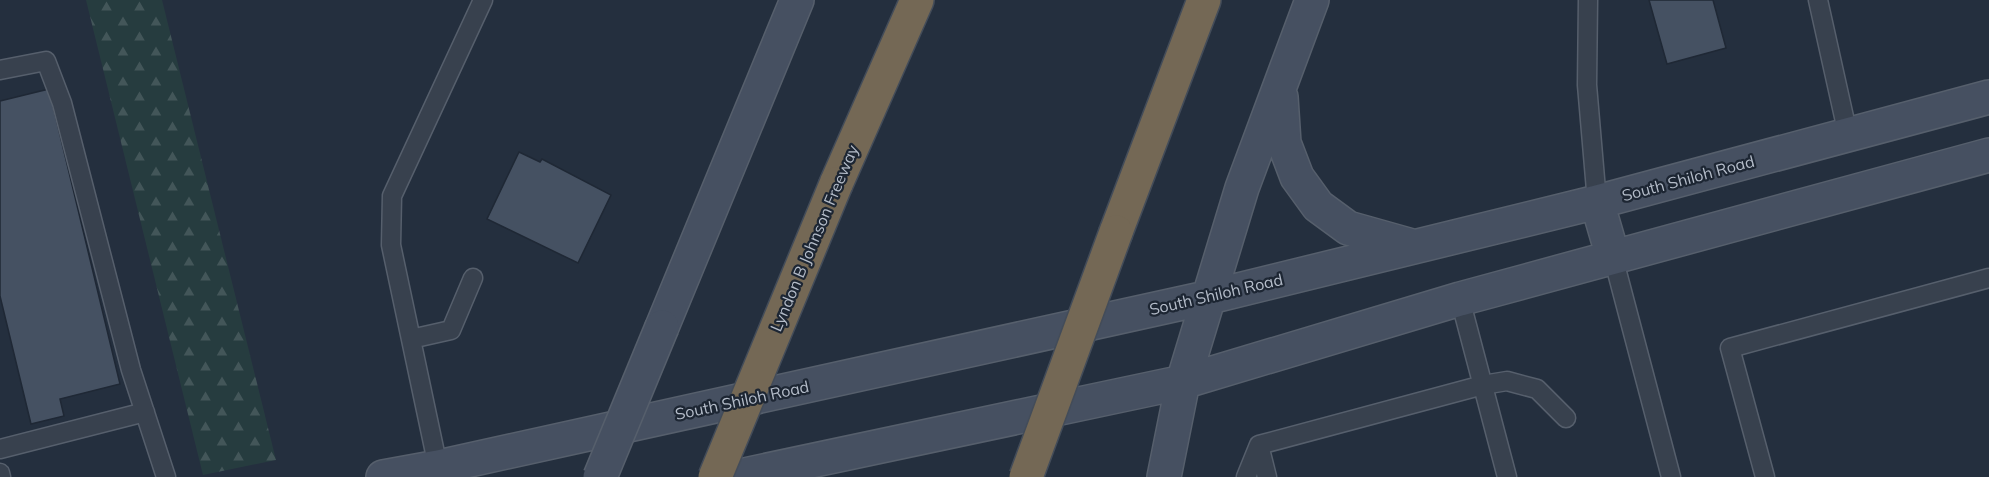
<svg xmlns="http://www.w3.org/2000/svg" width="1989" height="477" viewBox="0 0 1989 477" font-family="Mulish,sans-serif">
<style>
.forest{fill:url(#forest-firs)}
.building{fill:#455162;stroke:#1f2835;stroke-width:1.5}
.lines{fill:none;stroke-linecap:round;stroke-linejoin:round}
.lane-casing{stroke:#565f6c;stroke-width:21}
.secondary-casing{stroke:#565f6c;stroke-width:36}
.highway-casing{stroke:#434c59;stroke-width:36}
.lane{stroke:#38414e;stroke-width:18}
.secondary{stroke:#465061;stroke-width:33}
.highway{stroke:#746855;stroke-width:33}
.secondary-bridge-casing{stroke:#565f6c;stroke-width:36;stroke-linecap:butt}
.highway-bridge-casing{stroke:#434c59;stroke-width:36;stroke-linecap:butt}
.secondary-bridge{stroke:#465061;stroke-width:33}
.highway-bridge{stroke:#746855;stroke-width:33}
.labels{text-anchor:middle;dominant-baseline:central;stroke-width:4.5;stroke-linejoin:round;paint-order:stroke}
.street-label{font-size:16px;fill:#b4bcc9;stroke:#1d2633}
</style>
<defs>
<pattern id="forest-firs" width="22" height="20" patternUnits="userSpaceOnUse" patternTransform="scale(1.5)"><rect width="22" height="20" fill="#263c3f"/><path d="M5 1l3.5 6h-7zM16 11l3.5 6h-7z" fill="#435659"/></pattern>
</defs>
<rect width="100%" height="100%" fill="#242f3e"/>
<path class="forest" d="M 86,0 L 162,0 L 276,460 L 203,475 Z"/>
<path class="building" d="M 1649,0 L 1713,0 L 1726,48 L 1667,64 Z
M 49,89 L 120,384 L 60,399 L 64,416 L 31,424 L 0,296 L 0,101 Z
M 519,152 L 540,162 L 542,159 L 611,195 L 578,263 L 487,219 Z"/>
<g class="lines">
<g class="lane-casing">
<path id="lane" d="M 1588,0 L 1587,85 L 1597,202
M 1818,0 L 1848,135
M 0,70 L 46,61 L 62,103 L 131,370 L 166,477
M 1613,257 L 1671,477
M 1460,299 L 1507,477
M 411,339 L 451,330 L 473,278
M 0,449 L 145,412
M 438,467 L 391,245 L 392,196 L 483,0
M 0,473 L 1,477
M 1246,477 L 1259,445
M 1267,477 L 1259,445 L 1483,385 L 1507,381 L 1537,389 L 1566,418
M 1765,477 L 1730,348 L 1989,278"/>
</g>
<g class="secondary-casing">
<path id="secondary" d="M 1281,97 L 1284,143 L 1297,177 L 1318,206 L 1348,228 L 1412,246
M 1597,202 L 1613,257
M 662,327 L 797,0
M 383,477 L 438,467 L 1210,297 L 1597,202 L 1989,97
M 735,477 L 1183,382 L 1460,299 L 1989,155
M 1164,477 L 1183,382 L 1242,188 L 1312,0"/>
</g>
<g class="highway-casing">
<path id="highway" d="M 836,184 L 917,0
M 1116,232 L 1204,0"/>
</g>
<use href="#lane" class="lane"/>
<use href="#secondary" class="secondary"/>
<use href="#highway" class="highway"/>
<g class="secondary-bridge-casing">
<path id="secondary-bridge" d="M 600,477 L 662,327"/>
</g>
<g class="highway-bridge-casing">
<path id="highway-bridge" d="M 715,477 L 836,184
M 1026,477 L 1116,232"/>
</g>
<use href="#secondary-bridge" class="secondary-bridge"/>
<use href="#highway-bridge" class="highway-bridge"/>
</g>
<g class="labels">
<g class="street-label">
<text transform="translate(1688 178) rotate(-15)">South Shiloh Road</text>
<text transform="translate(814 238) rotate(-67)">Lyndon B Johnson Freeway</text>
<text transform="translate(1216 294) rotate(-13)">South Shiloh Road</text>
<text transform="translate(742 400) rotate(-12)">South Shiloh Road</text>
</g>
</g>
</svg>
